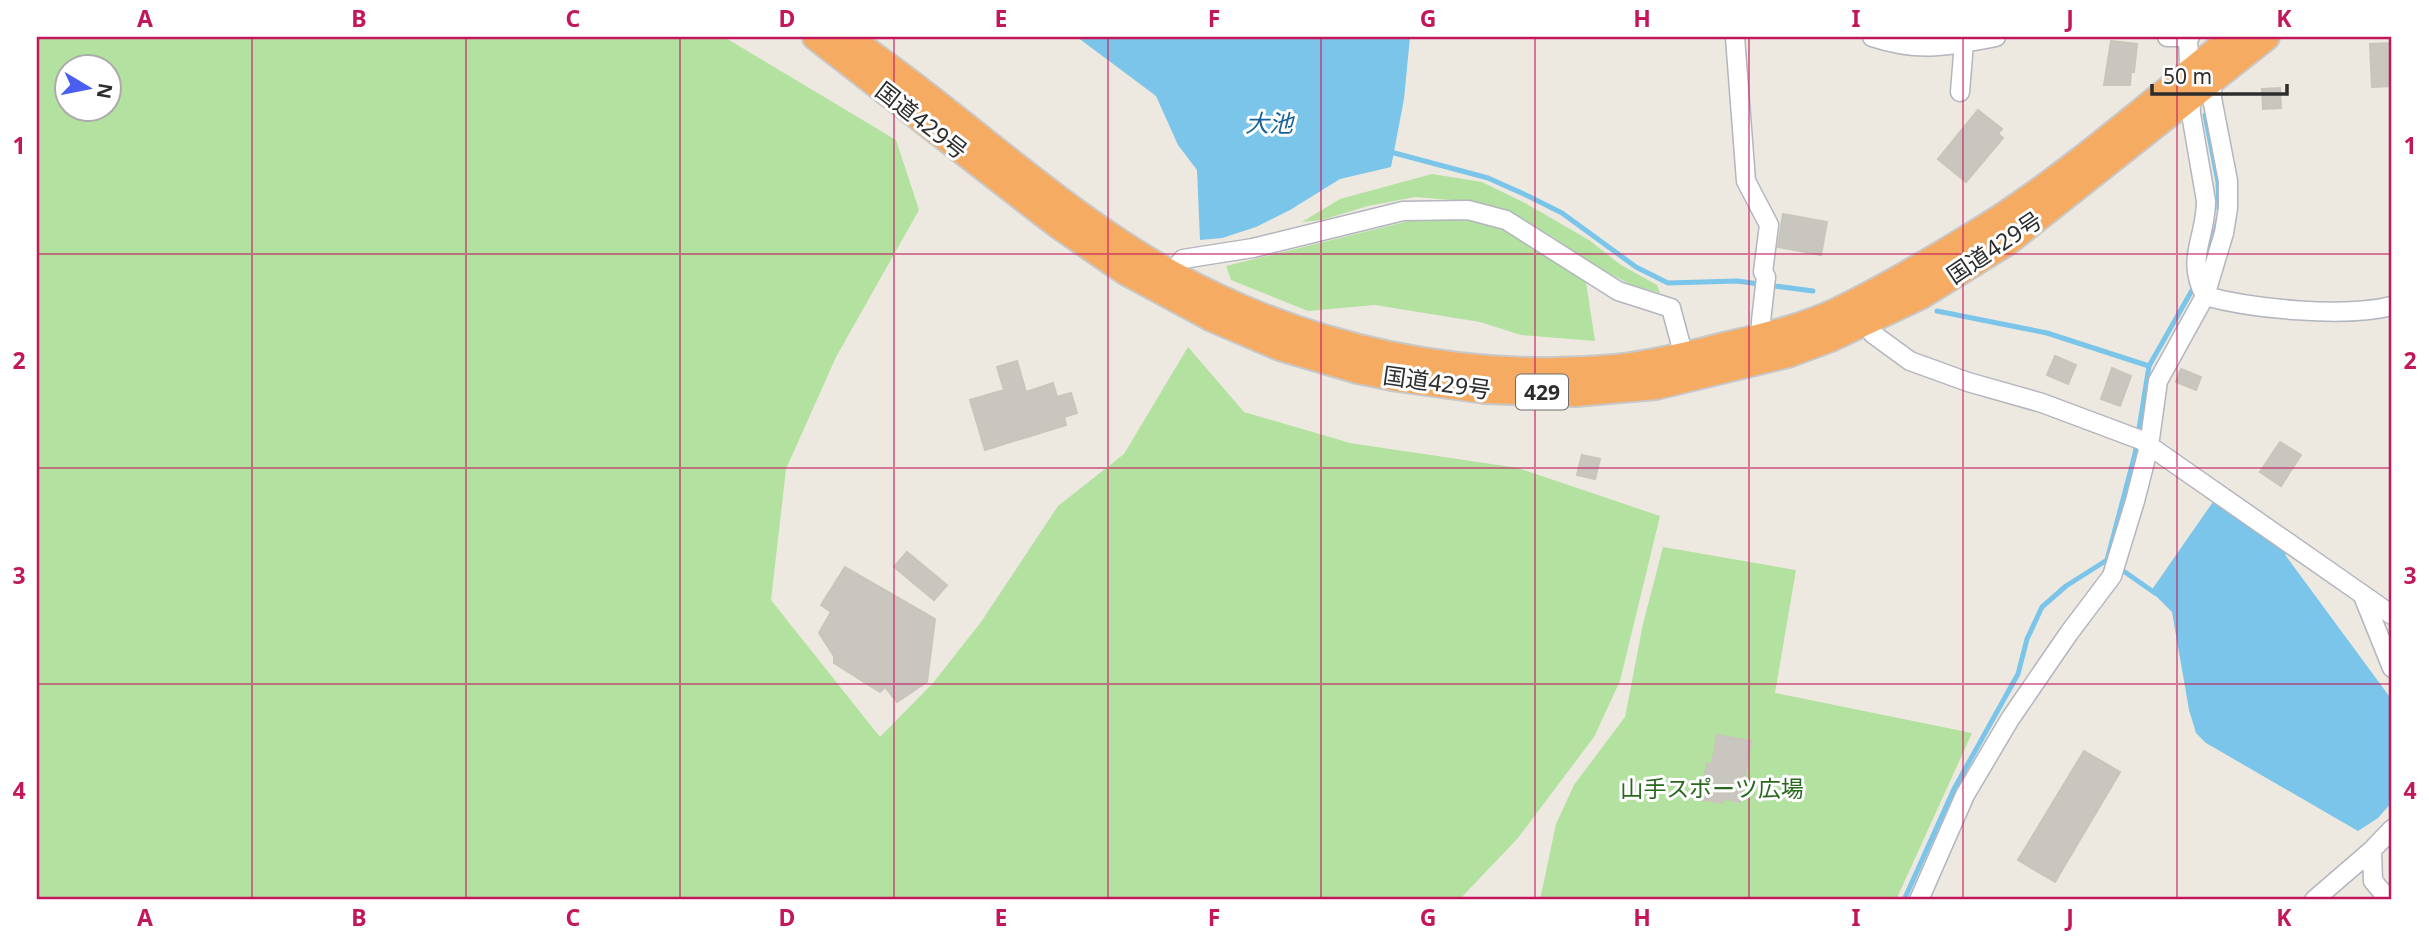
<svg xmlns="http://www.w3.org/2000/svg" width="2429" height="937" viewBox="0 0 2429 937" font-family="'Noto Sans','Noto Sans JP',sans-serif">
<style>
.green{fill:#b2e1a0;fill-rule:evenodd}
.water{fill:#7ac5e9}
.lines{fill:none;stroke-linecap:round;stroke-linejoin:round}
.stream{stroke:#7ac5e9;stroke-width:5}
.building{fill:#c9c5bf;stroke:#c9c5ba;stroke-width:2}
.minor-casing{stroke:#b3b5bf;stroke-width:21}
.highway-casing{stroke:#c8c8c8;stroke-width:30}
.minor{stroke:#fff;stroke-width:18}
.highway{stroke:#f6ab63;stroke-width:26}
.grid{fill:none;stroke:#c2185b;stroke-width:2;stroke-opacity:0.55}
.labels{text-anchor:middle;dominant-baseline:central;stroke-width:6;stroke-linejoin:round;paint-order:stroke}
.shield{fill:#fff;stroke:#6c6c6c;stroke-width:2}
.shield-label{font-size:21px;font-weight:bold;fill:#2d2d2d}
.street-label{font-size:23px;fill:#2d2d2d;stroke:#fff}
.park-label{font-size:23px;fill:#2a681f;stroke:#fff}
.water-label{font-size:24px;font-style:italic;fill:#156399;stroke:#fff}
.neatline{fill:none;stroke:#c2185b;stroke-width:2.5}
.grid-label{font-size:23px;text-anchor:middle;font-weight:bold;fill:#c2185b}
</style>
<rect width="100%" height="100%" fill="#ede9e0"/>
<path class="green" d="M 37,37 L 724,37 L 896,140 L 919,210 L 836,357 L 786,469 L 771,600 L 880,737 L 933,683 L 981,622 L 1058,506 L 1124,454 L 1188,347 L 1244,412 L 1350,443 L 1518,468 L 1660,516 L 1620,681 L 1594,737 L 1518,838 L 1459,900 L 37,900 ZM 66,66 L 108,66 L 108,108 L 66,108 Z
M 1432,174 L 1482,182 L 1525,203 L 1589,240 L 1621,265 L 1657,285 L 1660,293 L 1632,285 L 1594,266 L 1553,237 L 1506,211 L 1465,201 L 1415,197 L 1368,206 L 1322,220 L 1302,222 L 1340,199 Z
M 1421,218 L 1463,218 L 1502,229 L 1586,282 L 1595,341 L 1521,335 L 1480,322 L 1375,305 L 1308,311 L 1231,280 L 1226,266 Z
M 1663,547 L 1796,570 L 1775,693 L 1972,733 L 1896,900 L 1540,900 L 1556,824 L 1574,785 L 1625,717 L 1643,624 Z"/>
<path class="water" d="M 1077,37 L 1410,37 L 1404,99 L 1391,167 L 1340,179 L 1290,210 L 1256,227 L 1222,238 L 1200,240 L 1197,170 L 1178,145 L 1156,96 Z
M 2215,499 L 2284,546 L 2286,556 L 2392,700 L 2392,802 L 2378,818 L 2358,831 L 2206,743 L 2196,733 L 2189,710 L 2172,612 L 2151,591 Z"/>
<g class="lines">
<path class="stream" d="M 2205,115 L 2218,182 L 2219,210
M 1387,151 L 1488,178 L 1528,196 L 1562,213 L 1636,267 L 1668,283 L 1737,281 L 1813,291
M 2212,244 L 2218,220
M 1937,311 L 2047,333 L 2149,366 L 2195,285
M 2122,570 L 2155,593
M 1904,900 L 1954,789 L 2018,674 L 2027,639 L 2042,607 L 2066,586 L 2107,560 L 2135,454 L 2149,366"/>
</g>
<path class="building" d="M 2111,41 L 2137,44 L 2134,72 L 2131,72 L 2130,85 L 2104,85 Z
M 2392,43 L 2392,86 L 2372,87 L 2370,44 Z
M 2280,88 L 2281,108 L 2263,109 L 2262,89 Z
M 1978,110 L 2002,129 L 1998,134 L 2003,138 L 1966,182 L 1938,159 Z
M 1783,214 L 1827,222 L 1821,255 L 1778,247 Z
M 2055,356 L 2076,365 L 2068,384 L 2047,375 Z
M 1017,361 L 1026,392 L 1053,383 L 1057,397 L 1071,393 L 1077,413 L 1064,417 L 1066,425 L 985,450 L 970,400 L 1004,390 L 997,367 Z
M 2112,368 L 2131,376 L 2120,406 L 2101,399 Z
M 2181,369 L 2201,377 L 2196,390 L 2176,382 Z
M 2280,442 L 2301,455 L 2281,486 L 2260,472 Z
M 1582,455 L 1600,459 L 1595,479 L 1577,475 Z
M 907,552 L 947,585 L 934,600 L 894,567 Z
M 845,567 L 935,619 L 927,682 L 897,702 L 885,687 L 880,692 L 834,663 L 834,656 L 819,633 L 831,612 L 821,605 Z
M 1717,735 L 1751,741 L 1740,802 L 1724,799 L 1723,803 L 1700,799 L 1707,763 L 1712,764 Z
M 2084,751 L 2120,772 L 2055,882 L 2018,860 Z"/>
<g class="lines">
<g class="minor-casing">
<path id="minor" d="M 1735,37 L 1746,181 L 1769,225 L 1763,272 L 1766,277 L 1761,321 L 1762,344
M 1872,37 C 1920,53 1948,46 1996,37
M 2167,37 L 2190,37
M 2188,37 L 2191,114 L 2206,201 C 2206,239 2185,258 2205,296 C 2253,309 2344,318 2392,306
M 1960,92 L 1964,43
M 1164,281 L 1183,259 L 1253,248 L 1403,211 L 1468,210 L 1506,220 L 1618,291 L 1671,308 L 1686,364
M 1860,315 L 1873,334 L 1910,361 L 1968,382 L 2042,403 L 2141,440 L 2392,615
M 2363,596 L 2392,668
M 2372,850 L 2373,881 L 2389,900
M 1919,900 L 1965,795 L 2010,719 L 2069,633 L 2112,576 L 2135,501 L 2149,446 L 2158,381 L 2205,296 L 2224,233 L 2228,208 L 2228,181 L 2212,98 L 2212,80
M 2314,900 L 2372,850 L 2392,829"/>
</g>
<g class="highway-casing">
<path id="highway" d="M 816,37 L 1057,224 L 1125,271 L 1212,318 L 1280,347 L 1358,370 L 1398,378 L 1485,390 L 1575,393 L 1656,386 L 1788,354 L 1831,338 L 1920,296 L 2007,242 L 2266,37
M 848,37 C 873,56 899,74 924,94 C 1005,156 1082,225 1173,275 C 1308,349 1462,382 1616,368 C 1652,364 1689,355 1724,346 C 1762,337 1802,328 1838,311 C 1892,285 1945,253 1996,221 C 2079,167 2156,98 2234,37"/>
</g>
<use href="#minor" class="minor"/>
<use href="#highway" class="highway"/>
</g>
<path class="grid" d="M 252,37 L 252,900M 466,37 L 466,900M 680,37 L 680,900M 894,37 L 894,900M 1108,37 L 1108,900M 1321,37 L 1321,900M 1535,37 L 1535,900M 1749,37 L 1749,900M 1963,37 L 1963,900M 2177,37 L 2177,900M 37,254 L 2392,254M 37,468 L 2392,468M 37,684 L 2392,684"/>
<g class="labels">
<rect class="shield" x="1516" y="374.5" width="52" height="35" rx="5"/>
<g class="shield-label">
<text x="1542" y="392">429</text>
</g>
<g class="street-label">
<text transform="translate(922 120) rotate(38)">国道429号</text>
<text transform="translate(1994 247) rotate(-34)">国道429号</text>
<text transform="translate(1437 382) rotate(8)">国道429号</text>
</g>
<g class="park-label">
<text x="1712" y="788">山手スポーツ広場</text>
</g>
<g class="water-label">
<text x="1269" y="122">大池</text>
</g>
</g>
<rect width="2429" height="937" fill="none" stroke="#ffffff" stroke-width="77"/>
<g transform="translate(88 88) rotate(100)"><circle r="33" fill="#ffffff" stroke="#ababab" stroke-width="2"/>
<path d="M0-5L12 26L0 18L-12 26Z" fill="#4a5ff1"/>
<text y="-10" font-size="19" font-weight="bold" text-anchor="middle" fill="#2d2d2d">N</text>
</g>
<path d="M2152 84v10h135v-10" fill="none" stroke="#2d2d2d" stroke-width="3.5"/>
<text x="2163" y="84" font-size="21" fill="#2d2d2d" stroke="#ffffff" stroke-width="5" paint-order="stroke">50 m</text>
<rect x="38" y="38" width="2352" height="860" class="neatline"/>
<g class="grid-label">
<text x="145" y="27">A</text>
<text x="359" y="27">B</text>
<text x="573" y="27">C</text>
<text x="787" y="27">D</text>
<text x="1001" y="27">E</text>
<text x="1214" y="27">F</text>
<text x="1428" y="27">G</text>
<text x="1642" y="27">H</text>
<text x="1856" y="27">I</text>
<text x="2070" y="27">J</text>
<text x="2284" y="27">K</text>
<text x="19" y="154">1</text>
<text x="2410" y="154">1</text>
<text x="19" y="369">2</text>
<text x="2410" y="369">2</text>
<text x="19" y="584">3</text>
<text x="2410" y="584">3</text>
<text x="19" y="799">4</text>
<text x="2410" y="799">4</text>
<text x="145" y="926">A</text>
<text x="359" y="926">B</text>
<text x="573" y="926">C</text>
<text x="787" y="926">D</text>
<text x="1001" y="926">E</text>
<text x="1214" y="926">F</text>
<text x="1428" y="926">G</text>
<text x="1642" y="926">H</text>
<text x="1856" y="926">I</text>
<text x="2070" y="926">J</text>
<text x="2284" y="926">K</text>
</g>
</svg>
